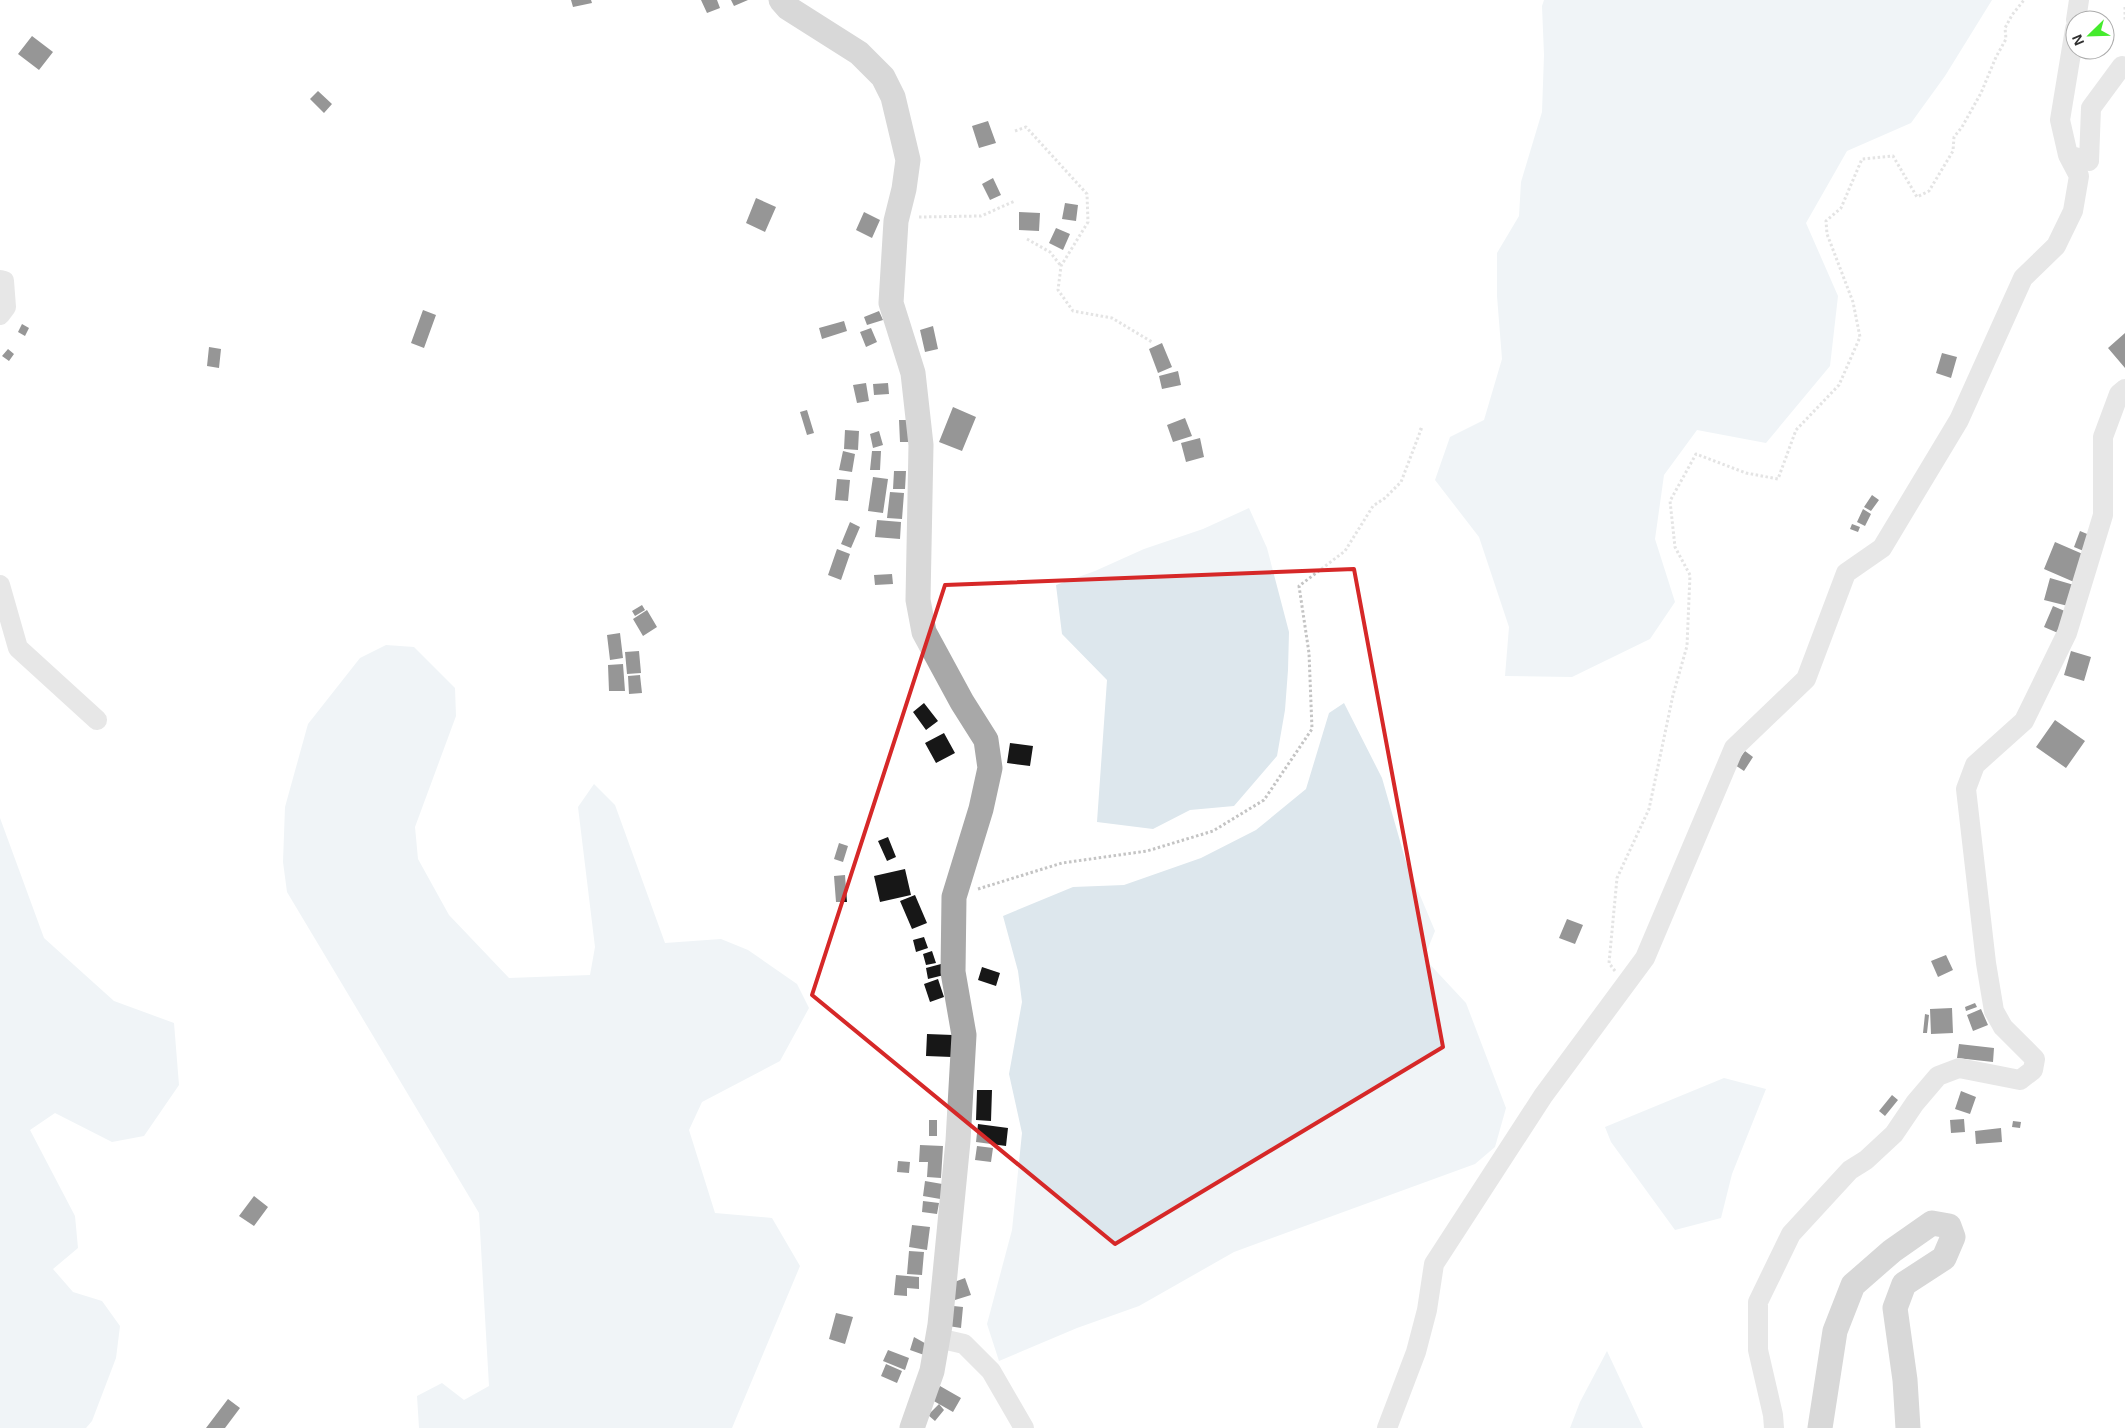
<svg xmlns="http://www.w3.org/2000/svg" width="2125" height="1428" viewBox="0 0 2125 1428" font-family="Arial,sans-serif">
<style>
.green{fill:#dde7ed}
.building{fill:#171717}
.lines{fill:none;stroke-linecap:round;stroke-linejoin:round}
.path{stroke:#c4c4c4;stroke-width:3;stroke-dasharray:2.5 2.5;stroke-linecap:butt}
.minor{stroke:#cacaca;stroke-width:20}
.major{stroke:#a8a8a8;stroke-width:25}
.marked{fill:none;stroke:#d62828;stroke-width:4;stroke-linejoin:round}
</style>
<rect width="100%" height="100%" fill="#fff"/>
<path class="green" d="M 1544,0 L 1992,0 L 1945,76 L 1911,123 L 1847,151 L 1806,223 L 1838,296 L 1830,366 L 1766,443 L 1697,430 L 1664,475 L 1655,539 L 1675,602 L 1650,639 L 1572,677 L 1505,676 L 1509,627 L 1479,537 L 1435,480 L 1450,437 L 1484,420 L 1502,359 L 1497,296 L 1497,253 L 1519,216 L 1521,182 L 1542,112 L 1544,55 L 1542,6 Z
M 1249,508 L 1267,548 L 1289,632 L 1288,670 L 1285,710 L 1277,756 L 1234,806 L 1190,810 L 1153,829 L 1097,822 L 1107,680 L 1062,634 L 1056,585 L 1095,571 L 1144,549 L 1203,529 Z
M 386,645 L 414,647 L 455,688 L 456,716 L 415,827 L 418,859 L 449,915 L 509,978 L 590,975 L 595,947 L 578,807 L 594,784 L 615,805 L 665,943 L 721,939 L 748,950 L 797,984 L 809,1008 L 780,1061 L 702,1102 L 689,1130 L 715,1213 L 772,1218 L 800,1266 L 732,1428 L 419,1428 L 417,1396 L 442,1383 L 464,1400 L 489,1386 L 479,1213 L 287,892 L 283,862 L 285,807 L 308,724 L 360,658 Z
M 1344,703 L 1382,778 L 1406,862 L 1435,931 L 1424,958 L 1466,1003 L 1506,1108 L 1495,1147 L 1475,1164 L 1234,1252 L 1139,1306 L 1077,1328 L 999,1361 L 987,1324 L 1012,1230 L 1022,1133 L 1009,1074 L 1022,1002 L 1018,971 L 1003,916 L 1073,887 L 1124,885 L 1201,858 L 1256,830 L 1306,789 L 1329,713 Z
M 0,818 L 44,938 L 114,1001 L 174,1023 L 179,1085 L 144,1136 L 112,1142 L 55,1113 L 30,1130 L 75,1216 L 78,1248 L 53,1269 L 73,1292 L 102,1301 L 120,1326 L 116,1358 L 92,1421 L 86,1428 L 0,1428 Z
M 1724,1078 L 1766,1089 L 1732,1174 L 1721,1218 L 1675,1230 L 1611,1142 L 1605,1127 Z
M 1607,1351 L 1643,1428 L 1570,1428 L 1580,1402 Z"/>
<path class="building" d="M 571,0 L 591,0 L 592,3 L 573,7 Z
M 701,0 L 717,0 L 720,8 L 707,13 Z
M 731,0 L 748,0 L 734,6 Z
M 32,36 L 53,52 L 39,70 L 18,54 Z
M 318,91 L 332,104 L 324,113 L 310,99 Z
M 988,121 L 996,143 L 979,148 L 972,126 Z
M 993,178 L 1001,195 L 990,200 L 982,184 Z
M 756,198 L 776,207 L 765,232 L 746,223 Z
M 1065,203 L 1078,205 L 1076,221 L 1062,219 Z
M 864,212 L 880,220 L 872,238 L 856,230 Z
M 1019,212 L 1040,213 L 1039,231 L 1019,230 Z
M 1056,228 L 1070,234 L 1063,250 L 1049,243 Z
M 423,310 L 436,315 L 424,348 L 411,343 Z
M 879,311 L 883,320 L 867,325 L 864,317 Z
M 844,321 L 847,331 L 822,339 L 819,328 Z
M 22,324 L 29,328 L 25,336 L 18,332 Z
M 933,326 L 938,349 L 925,352 L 920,330 Z
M 871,328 L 877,342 L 866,347 L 860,332 Z
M 2125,333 L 2125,368 L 2108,348 Z
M 1162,343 L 1172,367 L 1158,373 L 1149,349 Z
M 209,347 L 221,349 L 219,368 L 207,366 Z
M 8,349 L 14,354 L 9,361 L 2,356 Z
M 1942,353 L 1957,357 L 1951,378 L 1936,373 Z
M 1178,371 L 1181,385 L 1162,389 L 1159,376 Z
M 866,383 L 869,401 L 857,403 L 853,385 Z
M 888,383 L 889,394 L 874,395 L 873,384 Z
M 953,407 L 976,417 L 962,451 L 939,442 Z
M 807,410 L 814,433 L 807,435 L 800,412 Z
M 1185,418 L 1192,436 L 1173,442 L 1167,425 Z
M 899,420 L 909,420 L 910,442 L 900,442 Z
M 845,430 L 859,431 L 858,450 L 844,449 Z
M 879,431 L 883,445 L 873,448 L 870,434 Z
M 1200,438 L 1204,457 L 1186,462 L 1181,443 Z
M 843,451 L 855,454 L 852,472 L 839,470 Z
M 872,451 L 881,451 L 880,470 L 870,470 Z
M 894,471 L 906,471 L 905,489 L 893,489 Z
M 873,477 L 888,479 L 883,513 L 868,511 Z
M 837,479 L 850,480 L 848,501 L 835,500 Z
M 890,492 L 904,493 L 902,519 L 887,518 Z
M 1872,495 L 1879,500 L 1871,511 L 1864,507 Z
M 1863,509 L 1871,514 L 1865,526 L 1857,522 Z
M 877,520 L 901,522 L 900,539 L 875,537 Z
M 850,522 L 860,527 L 851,548 L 841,544 Z
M 1852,524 L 1860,527 L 1858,532 L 1850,529 Z
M 2080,531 L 2092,536 L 2086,552 L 2074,547 Z
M 2055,542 L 2085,555 L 2074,582 L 2044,569 Z
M 837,549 L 850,554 L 841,580 L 828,575 Z
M 892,574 L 893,584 L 875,585 L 874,575 Z
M 2050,578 L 2074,585 L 2068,606 L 2044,600 Z
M 642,605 L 645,610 L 635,616 L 632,611 Z
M 2053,606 L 2067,612 L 2058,633 L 2044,627 Z
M 647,610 L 657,627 L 643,636 L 633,619 Z
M 620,633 L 623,658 L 610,660 L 607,635 Z
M 639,651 L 641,673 L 627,674 L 625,652 Z
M 2071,651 L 2091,657 L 2084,681 L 2064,675 Z
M 623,664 L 625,691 L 609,691 L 608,665 Z
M 640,675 L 642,693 L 629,694 L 628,676 Z
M 924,703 L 938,721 L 926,730 L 913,712 Z
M 2055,720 L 2085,741 L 2066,768 L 2036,747 Z
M 944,733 L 955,753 L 936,763 L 925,743 Z
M 1010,743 L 1033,746 L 1030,766 L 1007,763 Z
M 1745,751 L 1753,757 L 1744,771 L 1735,765 Z
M 888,837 L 896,857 L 887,861 L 878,841 Z
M 839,843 L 848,846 L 843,862 L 834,859 Z
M 905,869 L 911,895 L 880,902 L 874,876 Z
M 845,875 L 847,902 L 836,902 L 834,876 Z
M 915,895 L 927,923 L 912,929 L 900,901 Z
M 1567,919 L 1583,925 L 1575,944 L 1559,938 Z
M 924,937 L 928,948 L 916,952 L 913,940 Z
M 932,951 L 936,963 L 926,965 L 923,954 Z
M 1946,955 L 1953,970 L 1938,977 L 1931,961 Z
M 941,964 L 944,975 L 928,979 L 926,968 Z
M 982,967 L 1000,973 L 996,986 L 978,980 Z
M 938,979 L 944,997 L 930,1002 L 924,984 Z
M 1975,1003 L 1977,1007 L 1966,1011 L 1965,1007 Z
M 1952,1008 L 1953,1033 L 1931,1034 L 1930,1009 Z
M 1981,1009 L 1988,1025 L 1973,1031 L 1967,1015 Z
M 1925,1014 L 1929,1015 L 1927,1033 L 1923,1033 Z
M 927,1034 L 953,1035 L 952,1057 L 926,1056 Z
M 1959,1044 L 1994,1048 L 1993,1062 L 1957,1058 Z
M 977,1090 L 992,1090 L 991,1121 L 976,1120 Z
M 1961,1091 L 1976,1097 L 1970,1114 L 1955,1109 Z
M 1892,1095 L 1898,1100 L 1885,1116 L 1879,1111 Z
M 1964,1119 L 1965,1132 L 1951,1133 L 1950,1120 Z
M 929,1120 L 937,1120 L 937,1136 L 929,1136 Z
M 2013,1121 L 2021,1122 L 2020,1128 L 2012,1127 Z
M 978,1124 L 1008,1128 L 1006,1146 L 976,1142 Z
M 2001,1128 L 2002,1142 L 1976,1144 L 1975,1131 Z
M 920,1145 L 943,1146 L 941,1178 L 927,1177 L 928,1162 L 919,1162 Z
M 977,1146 L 993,1148 L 991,1162 L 975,1160 Z
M 898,1161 L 910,1162 L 909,1173 L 897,1172 Z
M 925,1181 L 948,1185 L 946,1200 L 923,1196 Z
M 254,1196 L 268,1207 L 254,1226 L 239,1216 Z
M 923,1201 L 939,1203 L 937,1214 L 922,1212 Z
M 912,1225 L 930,1227 L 927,1250 L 909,1247 Z
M 909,1251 L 924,1252 L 922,1275 L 907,1274 Z
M 896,1275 L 919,1277 L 919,1289 L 907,1288 L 907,1296 L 894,1295 Z
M 965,1278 L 971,1295 L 955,1300 L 949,1284 Z
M 944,1305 L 963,1307 L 961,1328 L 942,1325 Z
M 836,1313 L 853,1317 L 845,1344 L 829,1339 Z
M 914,1337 L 930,1346 L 927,1356 L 910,1350 Z
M 888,1350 L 909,1358 L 905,1370 L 883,1361 Z
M 886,1364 L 902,1371 L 897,1383 L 881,1376 Z
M 940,1386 L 961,1398 L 953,1412 L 932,1400 Z
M 228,1399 L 240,1408 L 225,1428 L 206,1428 Z
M 939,1404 L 944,1410 L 935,1421 L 928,1415 Z"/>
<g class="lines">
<path class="path" d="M 2125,7 L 2125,20
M 1015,131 L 1026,127 L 1087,194 L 1088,222 L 1061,266 L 1058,290 L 1073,311 L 1112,318 L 1152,342
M 919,217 L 981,216 L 1015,201
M 1027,239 L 1050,252 L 1061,266
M 978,889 L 1062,863 L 1147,851 L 1213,831 L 1264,800 L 1312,729 L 1309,653 L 1299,586 L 1345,551 L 1373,506 L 1385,498 L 1401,482 L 1422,427 L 1420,430
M 1615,971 L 1609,963 L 1617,878 L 1649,809 L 1673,695 L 1687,646 L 1690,575 L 1675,547 L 1670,501 L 1696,454 L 1746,473 L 1778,479 L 1796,430 L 1839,385 L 1860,337 L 1853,302 L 1827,234 L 1826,221 L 1841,208 L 1862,159 L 1893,156 L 1917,197 L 1929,191 L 1953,151 L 1954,137 L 1962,127 L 1981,93 L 1996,57 L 2006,39 L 2005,28 L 2012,15 L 2024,0"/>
<path class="minor" d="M 2076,20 L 2079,0
M 2075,29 L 2060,120 L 2068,155 L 2089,161 L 2091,108 L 2122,66 L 2125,68
M 0,280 L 4,281 L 6,307 L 0,315
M 0,585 L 18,648 L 97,720
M 938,1338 L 964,1344 L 991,1371 L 1024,1428
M 1387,1428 L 1416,1352 L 1427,1310 L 1434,1264 L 1543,1096 L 1645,958 L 1734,748 L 1806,679 L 1846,573 L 1882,548 L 1959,420 L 2023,278 L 2056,246 L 2073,211 L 2079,176 L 2068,155
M 1774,1428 L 1773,1415 L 1758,1350 L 1758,1302 L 1791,1234 L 1850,1170 L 1866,1160 L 1894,1134 L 1915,1103 L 1938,1076 L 1959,1068 L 2020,1080 L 2033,1070 L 2035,1059 L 2003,1027 L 1994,1011 L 1986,963 L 1966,789 L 1975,765 L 2024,721 L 2067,633 L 2103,515 L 2103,437 L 2119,394 L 2125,389"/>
<path class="major" d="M 781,0 L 788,8 L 859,53 L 883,77 L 893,97 L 908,160 L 904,189 L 896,221 L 891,303 L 913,373 L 921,445 L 918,600 L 924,632 L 962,702 L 986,740 L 990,768 L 981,809 L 954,897 L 953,972 L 964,1035 L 958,1141 L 940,1325 L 932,1371 L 912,1428
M 1820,1428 L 1835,1331 L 1853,1285 L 1892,1251 L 1932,1223 L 1949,1226 L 1953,1237 L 1944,1258 L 1904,1284 L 1895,1308 L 1905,1380 L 1908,1428"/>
</g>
<path d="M0 0H2125V1428H0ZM 1354,569 L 1443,1047 L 1115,1244 L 812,995 L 945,585 Z" fill="#fff" fill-opacity=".55" fill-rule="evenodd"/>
<path class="marked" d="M 1354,569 L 1443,1047 L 1115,1244 L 812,995 L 945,585 Z"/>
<g transform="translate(2090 35) rotate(247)"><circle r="24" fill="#ffffff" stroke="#acacac"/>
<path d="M0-4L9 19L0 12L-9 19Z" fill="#45eb2d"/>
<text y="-8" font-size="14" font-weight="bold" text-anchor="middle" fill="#303030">N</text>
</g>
</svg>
